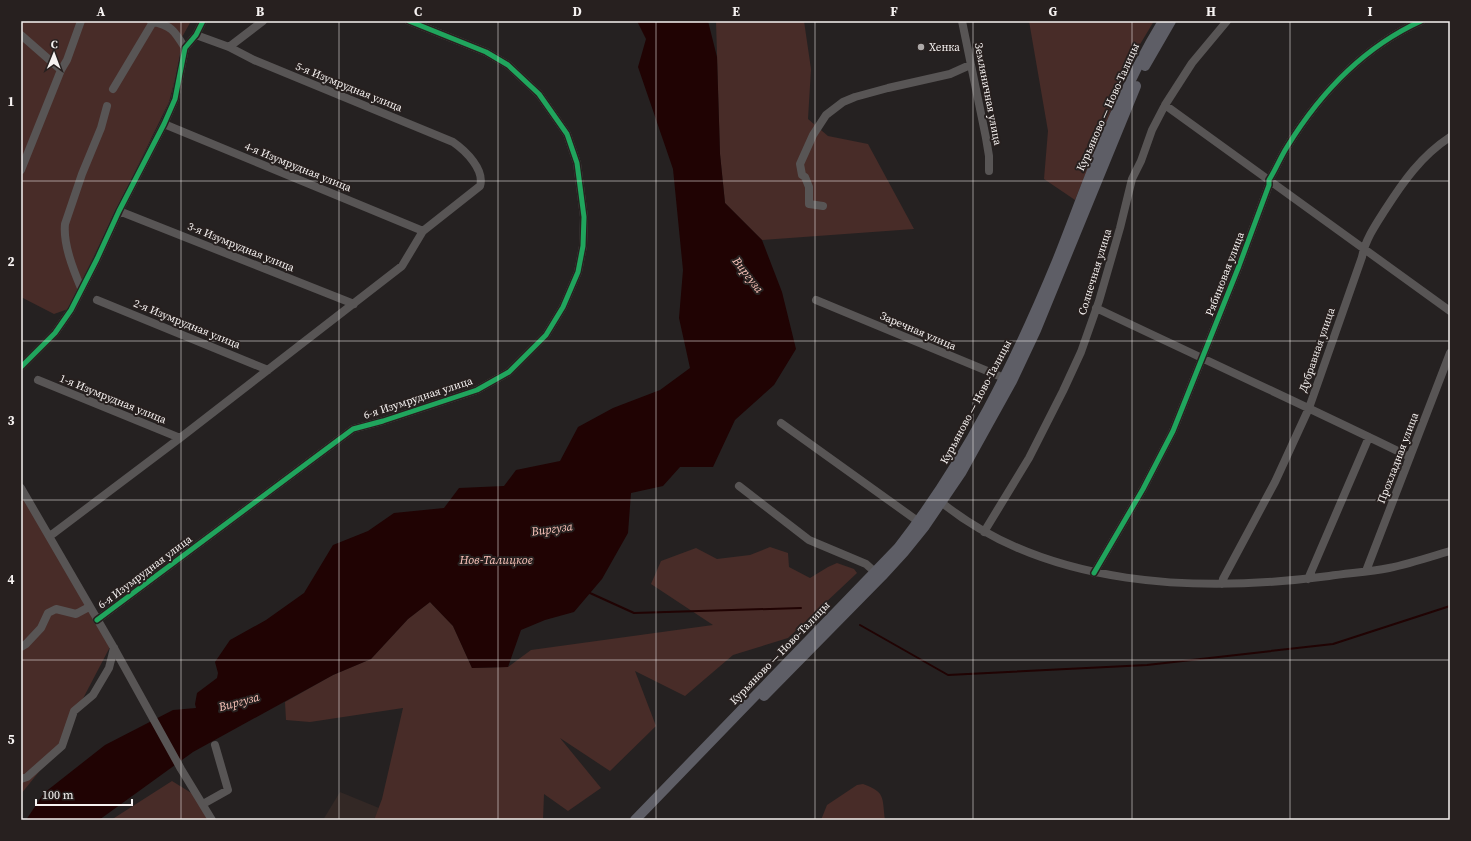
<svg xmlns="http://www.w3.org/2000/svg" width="1471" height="841" viewBox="0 0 1471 841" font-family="'Source Serif 4',serif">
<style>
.built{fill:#332825}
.green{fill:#482c28}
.water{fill:#200303}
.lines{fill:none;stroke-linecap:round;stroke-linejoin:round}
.stream{stroke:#200303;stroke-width:2}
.minor{stroke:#585555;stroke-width:8}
.major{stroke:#5e5e66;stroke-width:10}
.cycleway-casing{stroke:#27201f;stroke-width:8}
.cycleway{stroke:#20a55d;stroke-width:5}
.grid{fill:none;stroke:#f6f2f1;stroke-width:1;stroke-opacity:0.55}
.poi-dot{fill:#ada9a8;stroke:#27201f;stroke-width:1.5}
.labels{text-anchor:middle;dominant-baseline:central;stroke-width:4;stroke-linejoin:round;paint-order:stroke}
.poi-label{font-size:11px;fill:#f6f2f1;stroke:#27201f;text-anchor:start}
.street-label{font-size:11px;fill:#f6f2f1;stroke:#27201f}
.water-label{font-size:12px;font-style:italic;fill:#fdc6bc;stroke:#27201f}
.neatline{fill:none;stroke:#f6f2f1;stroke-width:1.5}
.grid-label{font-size:13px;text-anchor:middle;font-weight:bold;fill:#f6f2f1}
</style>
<rect width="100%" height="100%" fill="#252121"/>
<path class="built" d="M 340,792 L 379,808 L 374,820 L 323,820 Z"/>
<path class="green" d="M 21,21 L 191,21 L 181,39 L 180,60 L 169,102 L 68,309 L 54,314 L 21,297 Z
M 716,21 L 804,21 L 811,69 L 808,119 L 828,136 L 868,144 L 914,229 L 762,240 L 725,203 L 720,154 Z
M 1029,21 L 1154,21 L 1133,56 L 1075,200 L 1044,179 L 1048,131 Z
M 21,493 L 111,645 L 55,752 L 21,794 Z
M 770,547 L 788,553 L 789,567 L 810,578 L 828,567 L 837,563 L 854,569 L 857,573 L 788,638 L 733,655 L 685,696 L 635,671 L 656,726 L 610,771 L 560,738 L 601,788 L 568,811 L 544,794 L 543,820 L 374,820 L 382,799 L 403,708 L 310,722 L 286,720 L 285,702 L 333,675 L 371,659 L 408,619 L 430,602 L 453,626 L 472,668 L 508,667 L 531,650 L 713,625 L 651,584 L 661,561 L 696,548 L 717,559 L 750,555 Z
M 172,781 L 193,794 L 208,820 L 111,820 Z
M 863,784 C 886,792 882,798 885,820 L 821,820 L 827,805 L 857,785 Z"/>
<path class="water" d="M 637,21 L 708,21 L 717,57 L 720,154 L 725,203 L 762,240 L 782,292 L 796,349 L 774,385 L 735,420 L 713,467 L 680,467 L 663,486 L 631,493 L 628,533 L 602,579 L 574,612 L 545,620 L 521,630 L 508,667 L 472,668 L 453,626 L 430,602 L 408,619 L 371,659 L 333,675 L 193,752 L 99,820 L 26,820 L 44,793 L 105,745 L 173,710 L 196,708 L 195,704 L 197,693 L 217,678 L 218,673 L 215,662 L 230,640 L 266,620 L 304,593 L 333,545 L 368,531 L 394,513 L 444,508 L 459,488 L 504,486 L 516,470 L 560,461 L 578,427 L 613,408 L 660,390 L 690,368 L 679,318 L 683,270 L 673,169 L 638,67 L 646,39 Z"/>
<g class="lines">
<path class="stream" d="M 590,592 L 590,593 L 634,613 L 801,608
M 860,625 L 948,675 L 1147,665 L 1333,644 L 1450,606"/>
<path class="minor" d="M 151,21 C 172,26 174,30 185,48
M 962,21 L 986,138 L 989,156 L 989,171
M 21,35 L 61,70
M 229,47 L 263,21
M 113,89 L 153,22
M 1165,105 L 1450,311
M 164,124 L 423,231
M 21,170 L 61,70 L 67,60 L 81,21
M 823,206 L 809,204 L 809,187 L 805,177 L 802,175 L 800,164 L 813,135 L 826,115 L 843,102 L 855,97 L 888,88 L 950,74 L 970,65
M 119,211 L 354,304
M 81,288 C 73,269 63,244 65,224 L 82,174 L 101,128 L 107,106
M 97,300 L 268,370
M 816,300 L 1009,380
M 1096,308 C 1201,358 1306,406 1410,457
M 21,367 L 55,333 L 71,310 L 97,259 L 119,211 L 164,124 L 175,99 L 185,48 L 196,35 L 203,21
M 38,380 L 180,438
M 781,423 L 919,522
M 739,486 L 809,540 L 866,564 L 875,572
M 21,488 L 114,648 L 181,769 L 212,820
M 941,502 C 1047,588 1200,593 1329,576 C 1349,573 1369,572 1389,568 C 1409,564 1430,557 1450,551
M 984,532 L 1029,458 L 1063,391 L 1081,352 L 1099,301 L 1120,228 L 1132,179 L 1141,161 L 1152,130 L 1165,105 L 1192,63 L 1227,21
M 50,536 L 180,438 L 402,266 L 423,231 L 480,186 C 485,170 466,151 453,142 L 254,60 L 229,47 L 196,35
M 1366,571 L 1450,353
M 1094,573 L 1143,489 L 1173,431 L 1239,266 L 1269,185 L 1269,180 C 1276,169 1280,158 1287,147 C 1320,93 1362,48 1421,21
M 1308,579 L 1369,437
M 1222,584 L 1223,579 L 1275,482 L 1309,408 L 1362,257 C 1365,240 1376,224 1385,210 C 1403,182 1421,156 1450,137
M 97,620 L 353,429 L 383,421 L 477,390 L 509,372 L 546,335 L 563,307 L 578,272 L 583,246 L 584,217 L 577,163 L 567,134 L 539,94 L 508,65 L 486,52 L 409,21
M 21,647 L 26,644 L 41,628 L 48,613 L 56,609 L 76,614 L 89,607
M 21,779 L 27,777 L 62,746 L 74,711 L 93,695 L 109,668 L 114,648
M 203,804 L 228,790 L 215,745"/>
<path class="major" d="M 1145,66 L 1171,21
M 764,696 L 882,576 L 904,552 L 925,526 L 961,473 L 1012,381 L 1036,330 L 1136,86
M 635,820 L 898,548 C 966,461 1015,363 1057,261 C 1089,180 1117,96 1163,21"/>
<g class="cycleway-casing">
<path id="cycleway" d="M 21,367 L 55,333 L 71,310 L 97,259 L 119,211 L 164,124 L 175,99 L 185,48 L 196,35 L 203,21
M 1094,573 L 1143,489 L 1173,431 L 1239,266 L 1269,185 L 1269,180 C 1276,169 1280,158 1287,147 C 1320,93 1362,48 1421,21
M 97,620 L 353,429 L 383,421 L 477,390 L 509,372 L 546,335 L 563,307 L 578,272 L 583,246 L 584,217 L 577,163 L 567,134 L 539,94 L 508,65 L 486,52 L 409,21"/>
</g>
<use href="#cycleway" class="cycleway"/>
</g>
<path class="grid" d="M 181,21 L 181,820M 339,21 L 339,820M 498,21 L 498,820M 656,21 L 656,820M 815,21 L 815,820M 973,21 L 973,820M 1132,21 L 1132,820M 1290,21 L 1290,820M 21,181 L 1450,181M 21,341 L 1450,341M 21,500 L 1450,500M 21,660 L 1450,660"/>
<circle class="poi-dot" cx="921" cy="47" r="4"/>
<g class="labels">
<g class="poi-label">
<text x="929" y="47">Хенка</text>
</g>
<g class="street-label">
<text transform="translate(349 87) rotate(22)">5-я Изумрудная улица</text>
<text transform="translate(988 94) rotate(79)">Земляничная улица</text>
<text transform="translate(1108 107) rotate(-66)">Курьяново — Ново-Талицы</text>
<text transform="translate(298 167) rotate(22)">4-я Изумрудная улица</text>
<text transform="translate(241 247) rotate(22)">3-я Изумрудная улица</text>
<text transform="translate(1095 272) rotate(-73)">Солнечная улица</text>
<text transform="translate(1225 274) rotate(-69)">Рябиновая улица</text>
<text transform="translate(187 324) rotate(22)">2-я Изумрудная улица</text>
<text transform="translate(918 331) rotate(23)">Заречная улица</text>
<text transform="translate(1317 350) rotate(-71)">Дубравная улица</text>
<text transform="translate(418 398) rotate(-18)">6-я Изумрудная улица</text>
<text transform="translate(113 399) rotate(22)">1-я Изумрудная улица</text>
<text transform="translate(976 402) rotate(-62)">Курьяново — Ново-Талицы</text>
<text transform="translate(1398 458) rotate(-69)">Прохладная улица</text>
<text transform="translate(145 572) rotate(-37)">6-я Изумрудная улица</text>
<text transform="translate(780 653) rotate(-46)">Курьяново — Ново-Талицы</text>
</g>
<g class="water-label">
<text transform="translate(748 275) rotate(52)">Виргуза</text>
<text transform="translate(552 529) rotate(-8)">Виргуза</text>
<text x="496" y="560">Нов-Талицкое</text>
<text transform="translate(239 702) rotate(-15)">Виргуза</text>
</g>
</g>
<rect width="1471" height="841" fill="none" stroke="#27201f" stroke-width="44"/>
<g transform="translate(54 54) rotate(1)" stroke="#27201f" stroke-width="3" paint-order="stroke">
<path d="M0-3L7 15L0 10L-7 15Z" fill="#f6f2f1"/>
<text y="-6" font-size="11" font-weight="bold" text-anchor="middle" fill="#f6f2f1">С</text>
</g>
<path d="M36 799v6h96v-6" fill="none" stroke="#f6f2f1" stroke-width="2"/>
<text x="42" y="799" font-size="12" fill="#f6f2f1" stroke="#27201f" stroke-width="3" paint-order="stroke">100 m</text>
<rect x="22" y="22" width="1427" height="797" class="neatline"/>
<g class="grid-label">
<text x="101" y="16">A</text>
<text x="260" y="16">B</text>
<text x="418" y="16">C</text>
<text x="577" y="16">D</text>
<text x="736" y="16">E</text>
<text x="894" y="16">F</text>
<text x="1053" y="16">G</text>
<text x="1211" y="16">H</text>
<text x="1370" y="16">I</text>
<text x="11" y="106">1</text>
<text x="11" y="266">2</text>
<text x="11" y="425">3</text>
<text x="11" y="584">4</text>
<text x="11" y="744">5</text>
</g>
</svg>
